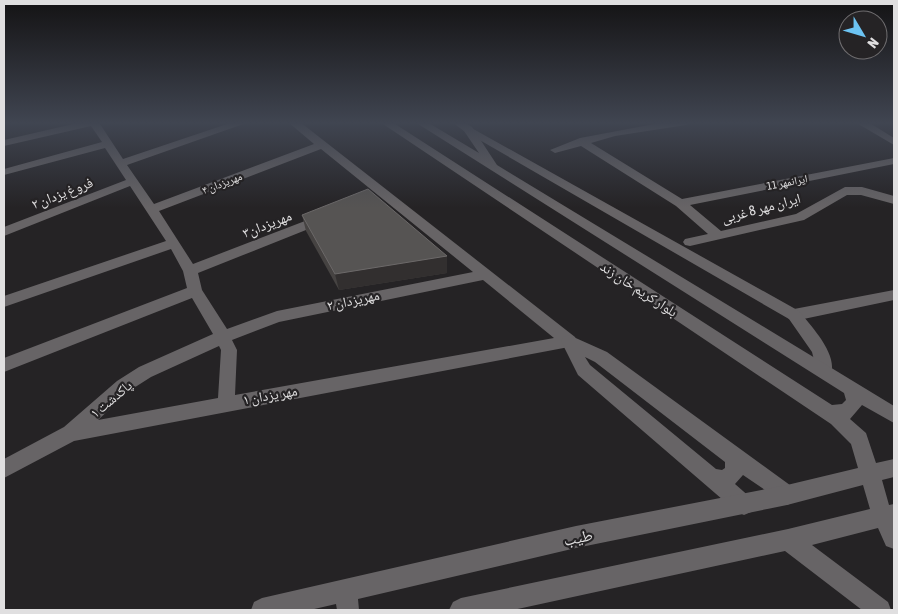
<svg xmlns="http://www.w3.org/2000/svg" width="898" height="614" viewBox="0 0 898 614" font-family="'Asap Condensed','Noto Naskh Arabic',sans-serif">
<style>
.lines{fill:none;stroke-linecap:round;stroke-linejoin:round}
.minor{fill:#676466;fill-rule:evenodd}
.tertiary{fill:#676466;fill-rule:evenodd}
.secondary{fill:#676466;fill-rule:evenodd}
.wall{fill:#464342}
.shaded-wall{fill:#322f2f}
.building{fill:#565453;stroke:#6c6969}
.labels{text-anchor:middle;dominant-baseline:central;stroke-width:4.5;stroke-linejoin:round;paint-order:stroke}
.far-street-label{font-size:11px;fill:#e0dfe0;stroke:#252325}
.street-label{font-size:14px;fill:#e0dfe0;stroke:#252325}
.near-street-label{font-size:16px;fill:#e0dfe0;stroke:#252325}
</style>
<rect width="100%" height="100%" fill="#252325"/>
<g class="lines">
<path class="minor" d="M 82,122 L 101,122 L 100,124 L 123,159 L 233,122 L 249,122 L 127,165 L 154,204 L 314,144 L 288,122 L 300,122 L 575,337 L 577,341 L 575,345 L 569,347 L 74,441 L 4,478 L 4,459 L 64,427 L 117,381 L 139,367 L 213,334 L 192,298 L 4,372 L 4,358 L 187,288 L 183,271 L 171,249 L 4,307 L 4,296 L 166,241 L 130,186 L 4,236 L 4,227 L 126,180 L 105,148 L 4,175 L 4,169 L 102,142 L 91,126 L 4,146 L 4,140 ZM 321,149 L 473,272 L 277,311 L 227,329 L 202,290 L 198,273 L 326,222 L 328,219 L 322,215 L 318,216 L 193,264 L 159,211 ZM 483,280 L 554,338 L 235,395 L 237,350 L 232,340 L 279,322 ZM 219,346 L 221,350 L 218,398 L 98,420 L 129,391 L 151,377 Z
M 665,122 L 691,122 L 686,125 L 615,136 L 591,143 L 682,199 L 894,158 L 894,164 L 690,205 L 721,231 L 796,214 L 845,187 L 862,187 L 894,196 L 894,204 L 861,195 L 847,195 L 804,220 L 690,246 L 685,245 L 683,242 L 685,239 L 708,234 L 676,206 L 581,146 L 555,153 L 550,150 L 580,138 Z
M 855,122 L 868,122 L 894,138 L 894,145 Z
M 894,290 L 894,300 L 794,321 L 789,319 L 786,315 L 789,311 L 794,309 Z"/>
<path class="tertiary" d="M 468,126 L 799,311 C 811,326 840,356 830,376 L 824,378 L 818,376 L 812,352 L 789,319 L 464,131 L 463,129 Z
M 569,335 L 607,352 L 794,488 L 797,495 L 794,502 L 787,505 L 743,475 L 735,484 L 751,498 L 754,505 L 751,512 L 744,515 L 737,512 L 578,375 L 561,341 L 563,337 ZM 585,357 L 595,362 L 725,462 L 725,468 L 722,470 L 716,469 L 590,365 Z"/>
<path class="secondary" d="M 380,122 L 392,122 L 832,405 L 842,404 L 846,400 L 844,393 L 415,122 L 427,122 L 479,153 L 464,131 L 452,122 L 464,122 L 472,127 L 497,165 L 894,406 L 894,423 L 862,405 L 850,419 L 866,433 L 876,463 L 894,459 L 894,477 L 882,480 L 889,505 L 894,504 L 894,549 L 886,546 L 878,528 L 812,545 L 888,602 L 891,610 L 862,610 L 785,551 L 513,610 L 449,610 L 453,602 L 461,598 L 788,529 L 870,509 L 863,485 L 787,505 L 576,548 L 358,599 L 359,610 L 337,610 L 336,604 L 310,610 L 251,610 L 254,602 L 262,598 L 576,526 L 787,485 L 858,468 L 851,444 L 831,424 Z"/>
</g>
<path class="wall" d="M 302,215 L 447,256 L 447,273 L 339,290 L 306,231 Z"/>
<path class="shaded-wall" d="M 447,256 L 447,273 L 339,290 L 335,274 Z"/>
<path class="building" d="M 368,189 L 447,256 L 335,274 L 302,215 Z"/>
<linearGradient id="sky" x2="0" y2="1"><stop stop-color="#141314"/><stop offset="0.59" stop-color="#404551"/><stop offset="1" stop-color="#404551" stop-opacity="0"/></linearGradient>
<rect width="898" height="208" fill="url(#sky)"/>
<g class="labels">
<g class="far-street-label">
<text transform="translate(787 182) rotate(-11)">ایرانمهر 11</text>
<text transform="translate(222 183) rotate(-21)">مهریزدان ۴</text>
</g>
<g class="street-label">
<text transform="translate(62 193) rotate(-21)">فروغ یزدان ۲</text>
<text transform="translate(761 208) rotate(-15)">ایران مهر 8 غربی</text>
<text transform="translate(267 224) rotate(-21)">مهریزدان۳</text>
<text transform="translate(639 289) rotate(33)">بلوار کریم خان زند</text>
<text transform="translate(353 300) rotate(-12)">مهریزدان ۲</text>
<text transform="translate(270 395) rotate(-10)">مهر یزدان ۱</text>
<text transform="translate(111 399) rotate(-40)">پاکدشت ۱</text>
</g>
<g class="near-street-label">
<text transform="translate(578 537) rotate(-12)">طیب</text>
</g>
</g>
<rect width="898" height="614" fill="none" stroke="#e0dfe0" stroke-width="10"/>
<g transform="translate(863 35) rotate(128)"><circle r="24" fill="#252325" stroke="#706e70"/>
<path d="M0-4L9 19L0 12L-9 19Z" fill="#6cc3f2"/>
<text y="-8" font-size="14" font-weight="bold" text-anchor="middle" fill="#e0dfe0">N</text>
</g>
</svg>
